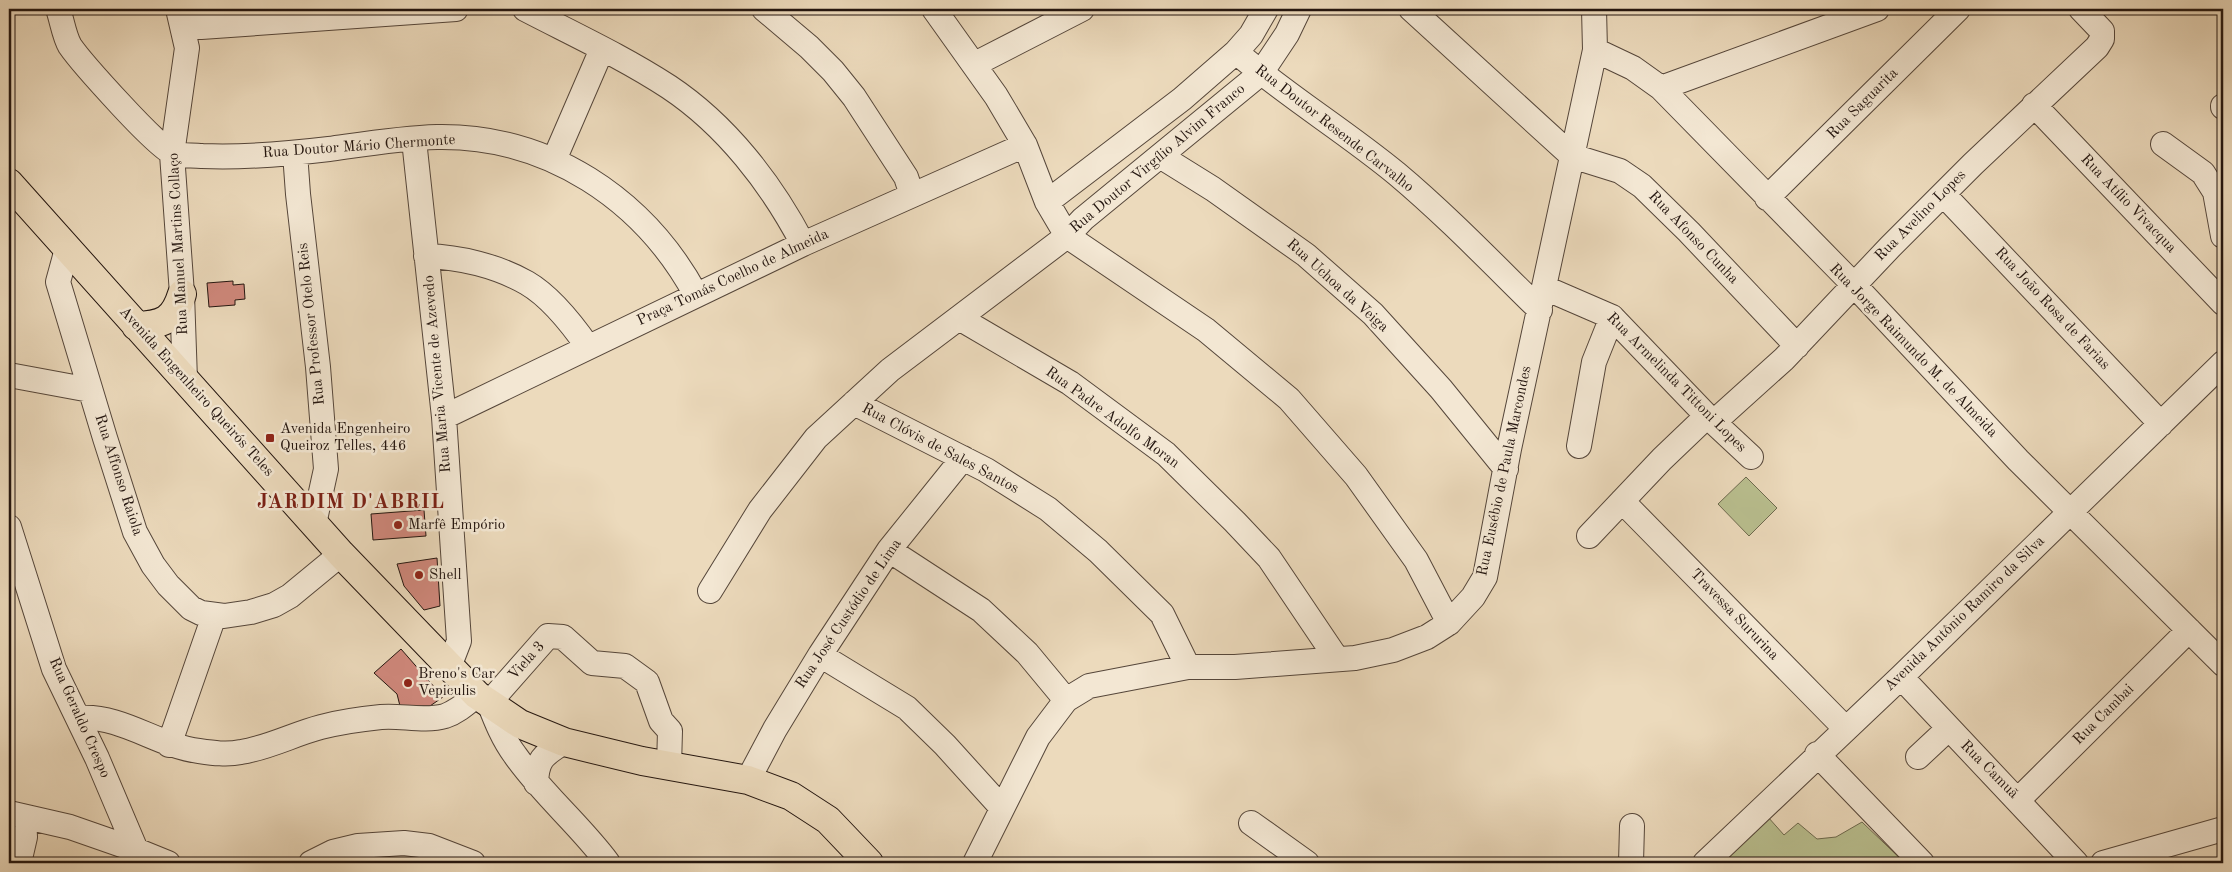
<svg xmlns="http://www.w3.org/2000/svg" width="2232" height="872" viewBox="0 0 2232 872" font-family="'Old Standard TT',serif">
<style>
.green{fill:#b9bf8f;stroke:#6e6a4f}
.building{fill:#d0887c;stroke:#23150f}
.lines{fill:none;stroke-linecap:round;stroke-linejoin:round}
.minor-casing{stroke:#55463a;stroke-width:26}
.major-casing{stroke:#23150f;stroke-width:30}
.minor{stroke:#f3e7d3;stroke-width:24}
.major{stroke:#ecdabc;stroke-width:28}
.poi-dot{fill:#8f2418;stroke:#f3e7d3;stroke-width:2}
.labels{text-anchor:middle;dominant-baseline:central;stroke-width:5;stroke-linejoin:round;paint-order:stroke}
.street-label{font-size:15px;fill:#23150f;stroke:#f3e7d3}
.poi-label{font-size:15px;fill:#23150f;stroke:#f3e7d3;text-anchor:start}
.district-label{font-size:20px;font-weight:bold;letter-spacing:1px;fill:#7a1f14;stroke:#f3e7d3}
</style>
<rect width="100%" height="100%" fill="#ecdabc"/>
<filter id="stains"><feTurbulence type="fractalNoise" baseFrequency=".004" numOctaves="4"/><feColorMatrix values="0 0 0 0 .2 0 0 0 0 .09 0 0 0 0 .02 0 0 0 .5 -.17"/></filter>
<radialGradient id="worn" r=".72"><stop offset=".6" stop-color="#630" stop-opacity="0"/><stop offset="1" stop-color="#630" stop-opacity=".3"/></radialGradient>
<path class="green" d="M 1746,477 L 1777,508 L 1749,536 L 1718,504 Z
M 1768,817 L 1784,835 L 1798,823 L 1817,839 L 1836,837 L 1862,822 L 1905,863 L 1719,863 Z"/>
<path class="building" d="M 233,281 L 233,285 L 244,284 L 245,299 L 235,300 L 235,305 L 209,307 L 207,283 Z
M 424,510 L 426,536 L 373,540 L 371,514 Z
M 437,558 L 440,606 L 424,610 L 404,586 L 397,564 Z
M 401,649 L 443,697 L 430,706 L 400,706 L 397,694 L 374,673 Z"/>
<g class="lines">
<g class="minor-casing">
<path id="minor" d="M 58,9 C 62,20 64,36 70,46 C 81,62 161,152 174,154 C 183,156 193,155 202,156 C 244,158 287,154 329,149 C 365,144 402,138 437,137 C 548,135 644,199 696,295
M 178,9 L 187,48 L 172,154 L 182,294 L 185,380
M 525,9 C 573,34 623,57 669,87 C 726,125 771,183 803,244
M 764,9 L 809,47 L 833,71 L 854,97 L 906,177 L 912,195
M 934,9 L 996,96 L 1025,145 L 1047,202 L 1067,236 L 1206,330 L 1289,399 L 1356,476 L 1416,560 L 1449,623
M 1411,9 L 1572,156 L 1620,171 L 1642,186 L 1689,232 L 1797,346
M 182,26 L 201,27 L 456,9
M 1595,50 L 1633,68 L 1661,88 L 1855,286 L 2018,460 L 2223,664
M 1236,52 C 1287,96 1345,131 1397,174 C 1447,216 1493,264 1540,310
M 975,64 L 1082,9
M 1661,88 L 1877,9
M 2034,105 L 2223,303
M 2223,107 L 2223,106
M 414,140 L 444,417 L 459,641 L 449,667
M 2163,144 L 2203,173 L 2215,192 L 2223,236
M 295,153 L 298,194 L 318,367 L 326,469 L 314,524
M 1160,156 L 1213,189 L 1306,255 L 1373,314 L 1441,389 L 1506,469
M 554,160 L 602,49
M 1943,194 L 2161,424
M 1767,198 L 1958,9
M 1047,202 L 1182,99 L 1236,52 L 1251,35 L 1266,9
M 67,249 L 58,282 L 105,438 L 135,532 L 153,565 L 168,585 L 191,608 L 201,613 L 224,616 L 251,612 L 274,605 L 290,596 L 341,554
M 426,256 C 460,257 497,266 527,283 C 551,297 572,324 588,347
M 1545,288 L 1612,317 L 1707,416 L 1751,457
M 959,318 L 1070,383 L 1166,454 L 1235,522 L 1269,558 L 1337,659
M 9,375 L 90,390
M 854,403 L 986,470 L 1048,509 L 1098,551 L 1162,614 L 1188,667
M 444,417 L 803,244 L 1025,145
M 1714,422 L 1784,359 L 1890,247 L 1973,164 L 2097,47 L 2102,39 L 2102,31 L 2081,9
M 1579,446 L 1594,362 L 1612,317
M 1622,501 L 1845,728
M 9,527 L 54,669 L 97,758 L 136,850
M 1589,536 L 1662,459 L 1707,416
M 889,550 L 981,610 L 1027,653 L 1066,700
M 710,591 L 760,510 L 816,438 L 890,370 L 1067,236 L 1083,219 L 1261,73 L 1287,34 L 1299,9
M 820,655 L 907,708 L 945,745 L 1002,808
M 1901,677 L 2076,863
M 80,718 C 122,715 158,746 199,751 C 213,753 227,755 241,752 C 268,748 294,734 321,727 C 340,722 361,719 381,717 C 401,715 424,722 445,716 C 457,712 467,703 477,695
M 169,745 L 214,616
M 1817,754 L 1922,863
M 1918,757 L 1948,729
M 748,780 L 775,729 L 820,655 L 889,550 L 963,458
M 536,783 C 537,758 544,755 564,742
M 2018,800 L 2189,630
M 9,813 L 70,827 L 136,850 L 168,863
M 1251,823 L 1307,863
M 19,863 L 25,837 L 24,817
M 311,863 L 333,852 L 358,846 L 404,843 L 429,846 L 473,863
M 608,863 C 580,825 542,794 515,755 C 503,739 496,721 489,703 L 548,636 L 563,637 L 592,663 L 625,666 L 647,682 L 661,721 L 670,731 L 669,766
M 975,863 L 1038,737 L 1066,700 L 1089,686 L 1188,667 L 1235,667 L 1355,658 L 1393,650 L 1427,637 L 1449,623 L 1473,597 L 1485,577 L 1509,449 L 1595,50 L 1594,9
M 1631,863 L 1632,826
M 1705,863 L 1901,677 L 2223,363
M 2103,863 L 2223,829"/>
</g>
<g class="major-casing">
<path id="major" d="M 9,183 L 341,554 L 477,695 L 520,724 L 564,742 L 642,761 L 748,780 L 791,796 L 828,820 L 869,863
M 136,326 C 163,325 174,320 182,294"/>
</g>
<use href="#minor" class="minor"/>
<use href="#major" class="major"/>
</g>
<g class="poi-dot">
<rect x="265" y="433" width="10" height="10" rx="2.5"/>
<circle cx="398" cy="525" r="5"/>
<circle cx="419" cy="575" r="5"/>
<circle cx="408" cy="683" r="5"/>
</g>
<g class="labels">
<g class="street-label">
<text transform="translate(1863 104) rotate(-45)">Rua Saguarita</text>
<text transform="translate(1334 129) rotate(38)">Rua Doutor Resende Carvalho</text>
<text transform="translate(359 147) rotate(-4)">Rua Doutor Mário Chermonte</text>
<text transform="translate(1158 159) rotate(-40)">Rua Doutor Virgílio Alvim Franco</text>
<text transform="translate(2128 204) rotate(46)">Rua Atílio Vivacqua</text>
<text transform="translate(1921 216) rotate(-45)">Rua Avelino Lopes</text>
<text transform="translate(1693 238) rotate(46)">Rua Afonso Cunha</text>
<text transform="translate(179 244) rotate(-93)">Rua Manuel Martins Collaço</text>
<text transform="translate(733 278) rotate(-25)">Praça Tomás Coelho de Almeida</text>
<text transform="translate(1337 286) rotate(42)">Rua Uchoa da Veiga</text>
<text transform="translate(2052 309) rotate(47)">Rua João Rosa de Farias</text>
<text transform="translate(312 324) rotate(-96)">Rua Professor Otelo Reis</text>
<text transform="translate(1913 351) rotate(46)">Rua Jorge Raimundo M. de Almeida</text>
<text transform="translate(438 374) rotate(-95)">Rua Maria Vicente de Azevedo</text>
<text transform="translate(1676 383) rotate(45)">Rua Armelinda Tittoni Lopes</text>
<text transform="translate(196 392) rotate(48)">Avenida Engenheiro Queirós Teles</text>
<text transform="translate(1112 418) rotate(36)">Rua Padre Adolfo Moran</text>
<text transform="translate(940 449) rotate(28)">Rua Clóvis de Sales Santos</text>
<text transform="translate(1505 471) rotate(-78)">Rua Eusébio de Paula Marcondes</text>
<text transform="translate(118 475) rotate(72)">Rua Affonso Raiola</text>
<text transform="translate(849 614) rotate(-56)">Rua José Custódio de Lima</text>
<text transform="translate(1965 614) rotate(-44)">Avenida Antônio Ramiro da Silva</text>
<text transform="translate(1734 615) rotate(46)">Travessa Sururina</text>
<text transform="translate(527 661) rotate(-48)">Viela 3</text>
<text transform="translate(2104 715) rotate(-45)">Rua Cambai</text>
<text transform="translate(79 718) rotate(66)">Rua Geraldo Crespo</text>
<text transform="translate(1989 770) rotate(45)">Rua Camuã</text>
</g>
<g class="poi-label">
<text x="280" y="429">Avenida Engenheiro<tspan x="280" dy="17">Queiroz Telles, 446</tspan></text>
<text x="408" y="525">Marfê Empório</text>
<text x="429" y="575">Shell</text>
<text x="418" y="674">Breno's Car<tspan x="418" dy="17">Vepiculis</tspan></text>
</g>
<g class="district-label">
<text x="351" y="503">JARDIM D'ABRIL</text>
</g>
</g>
<rect width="2232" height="872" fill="none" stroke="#ecdabc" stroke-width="30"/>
<rect x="10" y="10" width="2212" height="852" fill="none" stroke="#23150f" stroke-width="2.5"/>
<rect x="15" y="15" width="2202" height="842" fill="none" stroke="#23150f"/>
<rect width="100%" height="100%" filter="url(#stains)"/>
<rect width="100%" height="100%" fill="url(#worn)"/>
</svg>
